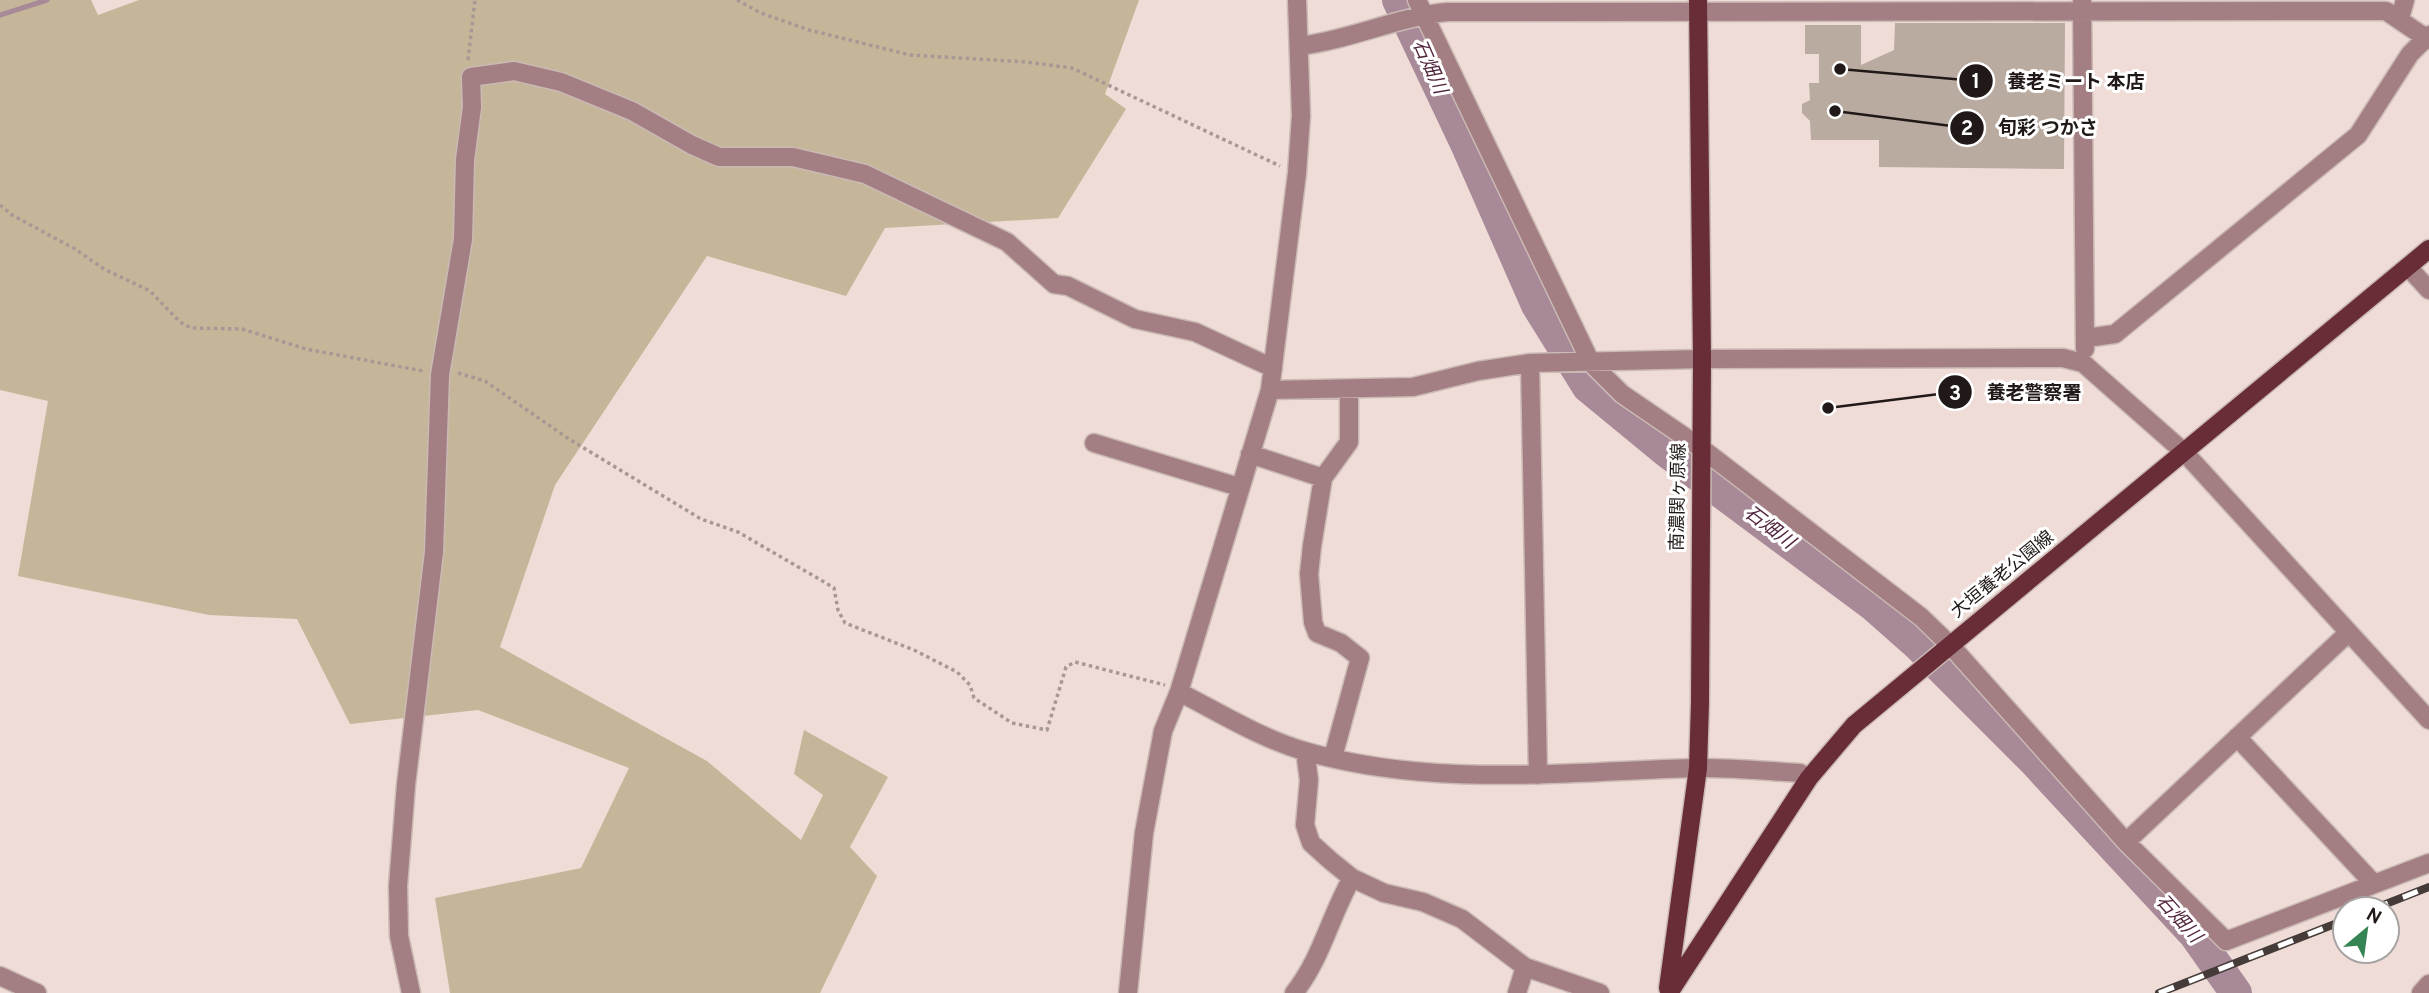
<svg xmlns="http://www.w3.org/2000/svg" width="2429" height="993" viewBox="0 0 2429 993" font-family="Overpass,'Noto Sans JP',sans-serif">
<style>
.green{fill:#c5b69a}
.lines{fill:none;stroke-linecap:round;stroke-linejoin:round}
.stream{stroke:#a88997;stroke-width:5}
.river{stroke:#a88997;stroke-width:32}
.building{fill:#b9aba0}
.minor-casing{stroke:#cab9b4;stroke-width:21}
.primary-casing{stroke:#cab9b4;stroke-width:21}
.path{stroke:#a69894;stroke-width:3.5;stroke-dasharray:3.5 3.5;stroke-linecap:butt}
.minor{stroke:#a37e82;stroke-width:18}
.primary{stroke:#692d37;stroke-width:18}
.rail-casing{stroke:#453c39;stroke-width:8}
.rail{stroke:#fff;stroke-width:5;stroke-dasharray:16;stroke-linecap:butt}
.labels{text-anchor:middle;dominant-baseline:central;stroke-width:6;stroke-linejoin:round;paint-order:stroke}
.street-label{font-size:18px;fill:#201917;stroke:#fff}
.water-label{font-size:19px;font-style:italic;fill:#52263e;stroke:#fff}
.leader{fill:none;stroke:#201917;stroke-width:2.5}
.callout-dot{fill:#201917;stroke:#fff;stroke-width:2.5}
.mark-label{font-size:21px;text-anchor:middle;font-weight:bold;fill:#fff}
.callout-label{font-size:19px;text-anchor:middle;font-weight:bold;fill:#201917;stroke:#fff;stroke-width:6;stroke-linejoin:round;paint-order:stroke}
</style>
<rect width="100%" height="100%" fill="#efdcd7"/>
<path class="green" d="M 0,0 L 91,0 L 98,15 L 139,0 L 1139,0 L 1105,94 L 1126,109 L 1058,218 L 885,228 L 846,296 L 707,256 L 555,485 L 500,647 L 707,761 L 801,840 L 823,795 L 794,774 L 804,730 L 888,777 L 850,847 L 877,876 L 820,993 L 450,993 L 435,898 L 581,868 L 629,768 L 478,710 L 350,724 L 297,619 L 209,615 L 18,576 L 48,401 L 0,390 Z"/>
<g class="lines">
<path class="stream" d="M 0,15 L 47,0"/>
<path class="river" d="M 1398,0 L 1468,148 L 1537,305 L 1588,387 L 1667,452 L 1874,606 L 1917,644 L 2034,761 L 2195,935 L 2236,993"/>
</g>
<path class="building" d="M 1895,23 L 2065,23 L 2064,169 L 1879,167 L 1879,140 L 1811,140 L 1810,121 L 1802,113 L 1802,104 L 1810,100 L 1809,83 L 1819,83 L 1819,54 L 1805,54 L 1805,25 L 1861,25 L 1861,65 L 1894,50 Z"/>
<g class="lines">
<g class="minor-casing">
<path id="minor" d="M 1417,0 L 1591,363 L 1622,394 L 1701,448 L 1921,617 L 1951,646 L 2126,842 L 2226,941 L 2429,863
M 2082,0 L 2085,349
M 2400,18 L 2405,0
M 1299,46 C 1350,40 1397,17 1447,12 L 2386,11 L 2429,40
M 2408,267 L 2429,290
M 2086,338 L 2115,334 L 2358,135 L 2410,54 L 2429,35
M 1530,363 L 1538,775
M 1270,390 L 1413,387 L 1478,371 L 1530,363 L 1702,359 L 2063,358 L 2083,363 L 2185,453 L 2429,720
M 1094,443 L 1239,487
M 1250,454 L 1323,478
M 1179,692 C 1220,713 1260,738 1304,751 C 1431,788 1564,772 1694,768 C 1730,767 1765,771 1800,773 L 1809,778
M 2237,737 L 2374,884
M 1305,751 L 1309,780 L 1305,825 L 1311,843 L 1331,861 L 1352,878 L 1384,893 L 1423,902 L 1462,919 L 1525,967 L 1600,993
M 1333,757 L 1360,658 L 1341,643 L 1317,633 L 1313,622 L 1309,574 L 1312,546 L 1323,478 L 1349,442 L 1349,389
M 2126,842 L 2348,633
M 0,976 L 37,993
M 411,993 L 399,936 L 398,886 L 406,785 L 434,552 L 440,375 L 463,239 L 465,160 L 472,107 L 471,77 L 514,71 L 561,82 L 632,111 L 692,145 L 719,157 L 793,157 L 865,174 L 1007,242 L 1054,284 L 1068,286 L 1135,319 L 1195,332 L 1273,368
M 1128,993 L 1144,833 L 1163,731 L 1179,692 L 1270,390 L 1297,173 L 1301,116 L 1297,0
M 1294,993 C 1322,958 1330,916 1352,878
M 1517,993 L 1525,967
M 2421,993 L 2429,984"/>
</g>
<g class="primary-casing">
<path id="primary" d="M 1668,988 L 1698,768 L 1700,703 L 1702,359 L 1698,0
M 1669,993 L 1809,778 L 1854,725 L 2429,249"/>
</g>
<path class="path" d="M 737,0 L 761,13 L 809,30 L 910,55 L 1026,62 L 1072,68 L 1280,166
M 468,60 L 475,0
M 0,205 L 12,215 L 75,249 L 104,269 L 150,291 L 180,322 L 191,328 L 242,329 L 306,349 L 423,371
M 458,373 L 485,381 L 569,439 L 701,519 L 738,532 L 826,583 L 834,588 L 838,610 L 845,623 L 914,650 L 957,672 L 970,685 L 974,698 L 1012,723 L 1047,730 L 1066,667 L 1075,662 L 1165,685"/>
<use href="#minor" class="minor"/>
<use href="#primary" class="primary"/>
<g class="rail-casing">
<path id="rail" d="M 2373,909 L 2429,887
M 2159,993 L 2345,920"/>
</g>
<use href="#rail" class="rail"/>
</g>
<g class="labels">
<g class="street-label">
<text transform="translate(1679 497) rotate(-89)">南濃関ヶ原線</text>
<text transform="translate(2003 575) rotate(-39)">大垣養老公園線</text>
</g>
<g class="water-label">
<text transform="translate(1429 67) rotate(66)">石畑川</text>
<text transform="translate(1769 528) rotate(37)">石畑川</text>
<text transform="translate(2178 919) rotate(48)">石畑川</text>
</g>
</g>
<path class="leader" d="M1840 69L1976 81M1835 111L1967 128M1828 408L1955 392"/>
<g class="callout-dot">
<circle cx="1840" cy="69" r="7"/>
<circle cx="1835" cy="111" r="7"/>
<circle cx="1828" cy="408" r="7"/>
<circle cx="1976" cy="81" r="18"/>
<circle cx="1967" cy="128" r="18"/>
<circle cx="1955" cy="392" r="18"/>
</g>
<g class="mark-label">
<text x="1976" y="88">1</text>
<text x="1967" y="135">2</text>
<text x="1955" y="400">3</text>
</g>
<g class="callout-label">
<text x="2076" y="88">養老ミート 本店</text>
<text x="2048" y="134">旬彩 つかさ</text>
<text x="2034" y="399">養老警察署</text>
</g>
<g transform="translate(2366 930) rotate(29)"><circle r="33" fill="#ffffff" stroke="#a6a3a2" stroke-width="2"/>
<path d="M0-5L12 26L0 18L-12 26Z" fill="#348454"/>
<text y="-10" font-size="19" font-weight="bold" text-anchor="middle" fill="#201917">N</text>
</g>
</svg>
